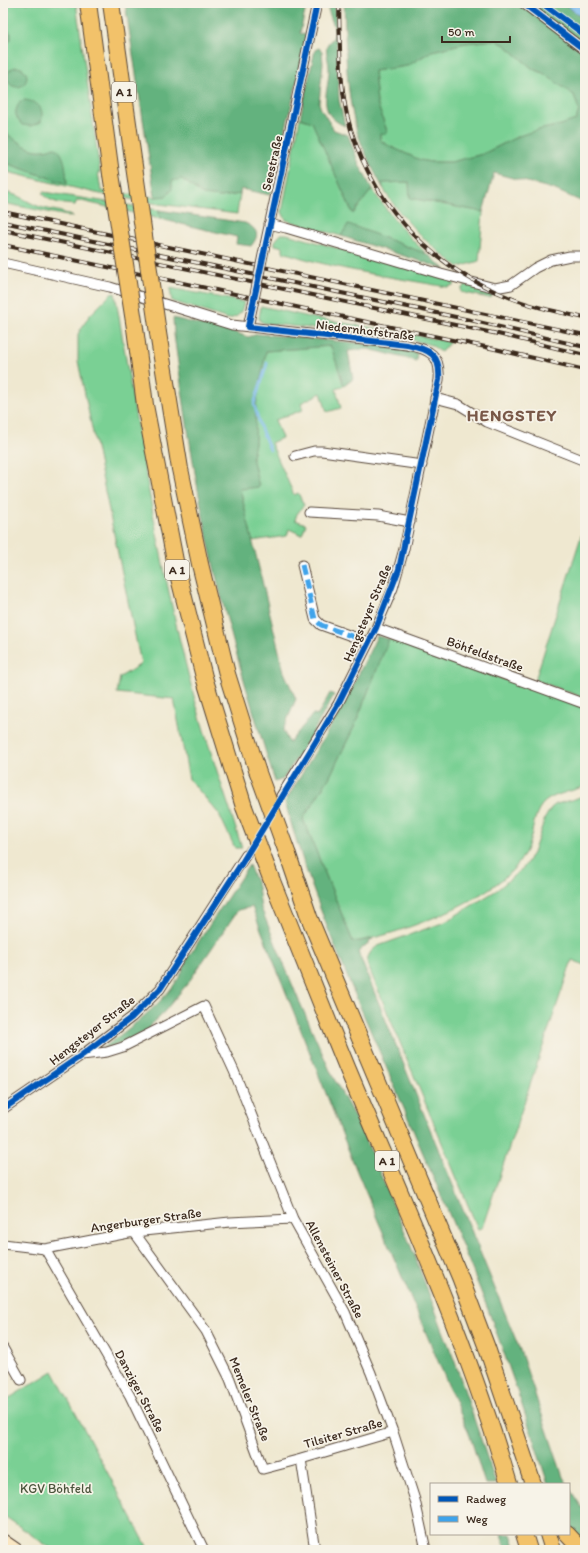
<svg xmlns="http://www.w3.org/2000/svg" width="588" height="1553" viewBox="0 0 588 1553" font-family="Itim,sans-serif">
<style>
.green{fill:#7ad094;stroke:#5a7d59}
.forest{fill:#63b27e;stroke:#4f6e4e;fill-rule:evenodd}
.water{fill:#7abbef;stroke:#5a7286}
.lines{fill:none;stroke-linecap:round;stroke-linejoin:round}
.stream{stroke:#7abbef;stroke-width:2.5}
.minor-tunnel{stroke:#cbc2ac;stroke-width:9;stroke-dasharray:9 4.5;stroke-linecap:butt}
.minor-casing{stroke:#564639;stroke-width:11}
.secondary-casing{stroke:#564639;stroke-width:15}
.motorway-casing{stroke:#564639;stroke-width:18}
.minor{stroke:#fff;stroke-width:9}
.secondary{stroke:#fae7c3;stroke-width:13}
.motorway{stroke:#f2c26a;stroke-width:16}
.rail-casing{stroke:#3b2a1e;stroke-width:4}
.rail{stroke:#f7f3e8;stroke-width:2.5;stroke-dasharray:8;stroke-linecap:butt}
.minor-bridge-casing{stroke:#564639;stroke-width:11;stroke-linecap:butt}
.motorway-bridge-casing{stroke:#564639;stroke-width:18;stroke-linecap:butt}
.minor-bridge{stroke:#fff;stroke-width:9}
.motorway-bridge{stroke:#f2c26a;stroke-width:16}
.quiet{stroke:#3fa3ea;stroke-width:5;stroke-dasharray:10 5;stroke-linecap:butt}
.cycleway-casing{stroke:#f7f3e8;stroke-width:8}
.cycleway{stroke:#0057b8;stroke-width:6}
.labels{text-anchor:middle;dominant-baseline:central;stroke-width:3.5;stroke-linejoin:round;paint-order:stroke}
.shield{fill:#f7f3e8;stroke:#73665b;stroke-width:1}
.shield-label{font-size:12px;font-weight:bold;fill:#3b2a1e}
.street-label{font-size:13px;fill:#3b2a1e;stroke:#f7f3e8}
.park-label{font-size:13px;fill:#4b543c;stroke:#f7f3e8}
.district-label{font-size:17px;font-weight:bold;letter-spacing:1px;fill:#795848;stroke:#f7f3e8}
</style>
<rect width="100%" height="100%" fill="#f7f3e8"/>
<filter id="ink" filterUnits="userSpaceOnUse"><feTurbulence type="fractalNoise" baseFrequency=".025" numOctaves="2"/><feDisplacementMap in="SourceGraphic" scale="8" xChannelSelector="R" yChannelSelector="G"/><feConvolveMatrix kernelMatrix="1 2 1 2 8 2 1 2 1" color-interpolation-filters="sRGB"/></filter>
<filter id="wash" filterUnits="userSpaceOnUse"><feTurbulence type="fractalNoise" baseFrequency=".012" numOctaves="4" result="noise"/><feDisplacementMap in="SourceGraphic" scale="16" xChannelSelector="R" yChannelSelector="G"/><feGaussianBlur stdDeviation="0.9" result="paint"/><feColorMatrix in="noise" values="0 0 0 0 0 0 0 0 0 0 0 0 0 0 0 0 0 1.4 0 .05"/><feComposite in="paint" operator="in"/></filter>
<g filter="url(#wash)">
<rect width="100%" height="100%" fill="#efe8d0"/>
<path class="green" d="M 3,3 L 76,3 L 100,172 L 98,172 L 101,191 L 155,197 L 167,196 L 172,180 L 182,179 L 203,195 L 221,197 L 240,194 L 237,214 L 159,204 L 100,194 L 3,171 L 3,162 L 67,184 L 54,147 C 35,156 23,145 7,134 L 3,106 L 3,47 L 11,33 L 3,26 Z
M 495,40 L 505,45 L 533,69 L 543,73 L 574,95 L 579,110 L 576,120 L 561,125 L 534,131 L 519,136 L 483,154 L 451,162 L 430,162 L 420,160 L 389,146 L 380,140 L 380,134 L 387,131 L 377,103 L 374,71 L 407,66 L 432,51 L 465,43 Z
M 300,118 L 312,121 L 353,214 L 372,189 C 388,213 405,234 427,254 L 349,225 L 341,236 L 286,220 L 282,212 Z
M 409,182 L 410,198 L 483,212 L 479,261 L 459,267 C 433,249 411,228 392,202 C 388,196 383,190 382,183 Z
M 3,192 C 17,194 23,199 35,205 C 46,210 60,210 72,216 L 72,217 L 3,203 Z
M 43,192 L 159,210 L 160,219 L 77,200 L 75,205 C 63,204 50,203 42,193 Z
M 281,234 L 287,234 L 454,281 L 454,285 L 447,287 C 392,277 336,270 283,252 L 283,247 L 275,245 L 275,241 Z
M 466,285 L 492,292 L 492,297 L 489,298 L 461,292 L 462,288 Z
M 170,288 L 244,302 C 241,313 240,317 228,319 L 172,301 Z
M 115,293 C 138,430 159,567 195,700 C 209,750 227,799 242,848 L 235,848 L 219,814 L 189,779 L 174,699 L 117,693 L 120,677 L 141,664 L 78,361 L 78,334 L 89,316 L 111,294 Z
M 261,306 L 314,318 L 410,334 L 450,342 L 441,352 L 431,345 L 409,339 L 264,323 L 260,321 L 259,318 Z
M 331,346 L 344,386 L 336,389 L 341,408 L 327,412 L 321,393 L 301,403 L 303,410 L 275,420 L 282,438 L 271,443 L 294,495 L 298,493 L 304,505 L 297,514 L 295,520 L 306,524 L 302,535 L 289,529 L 287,536 L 252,541 L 240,489 L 259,487 L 252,457 L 255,443 L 256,405 L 266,351 Z
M 585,524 L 585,698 L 535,680 Z
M 389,639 L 585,708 L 585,786 C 573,791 555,794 546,801 C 534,810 534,827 530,840 C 528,848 523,857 518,864 C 490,900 397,936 353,942 L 303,819 L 329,778 L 354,727 Z
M 585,795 L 585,965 L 572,960 L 482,1228 L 478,1229 L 368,966 C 366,956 371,950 378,946 L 445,922 L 497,890 L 524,867 L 533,853 L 545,818 L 551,808 L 556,804 L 572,800 Z
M 53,1371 L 149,1550 L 53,1550 L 3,1515 L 3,1402 Z"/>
<path class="forest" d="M 125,3 L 307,3 L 300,33 L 308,35 L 270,195 L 241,189 L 240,194 L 221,197 L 203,195 L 182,179 L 172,181 L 172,189 L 167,196 L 155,197 Z
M 328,3 L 335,3 L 339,100 L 345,126 C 315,113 329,93 329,68 C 329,61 325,52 327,46 C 328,42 333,39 334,36 C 337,25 326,14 328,3 Z
M 344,3 L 563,3 L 585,20 L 585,203 L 553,189 L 494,173 L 483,212 L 410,198 L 409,182 L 382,183 L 383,188 C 373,170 364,152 357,132 C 345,90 346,46 344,3 ZM 495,40 L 505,45 L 533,69 L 543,73 L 574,95 L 579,110 L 576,120 L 561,125 L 534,131 L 519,136 L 483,154 L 451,162 L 430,162 L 420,160 L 389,146 L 380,140 L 380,134 L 386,134 L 387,131 L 377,103 L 374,71 L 407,66 L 432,51 L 465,43 Z
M 3,26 L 11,33 L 11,40 L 3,47 Z
M 319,48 L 322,51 L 323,63 L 319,103 L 321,109 L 334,130 L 348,135 L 359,164 L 372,189 L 353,214 L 312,122 L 300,118 L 315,50 Z
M7 77a10 10 0 1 1 20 0a10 10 0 1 1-20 0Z
M 25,100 C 38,102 45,108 41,122 L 31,126 L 22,125 C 14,114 14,113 20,101 Z
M 3,106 L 7,134 C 23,145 35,156 54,147 C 66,152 66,172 67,184 L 3,162 Z
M 159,210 L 245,223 C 258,229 260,235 251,246 L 236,244 L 237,237 L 160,219 Z
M 348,224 L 427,254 L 445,269 L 341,236 Z
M 173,318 L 206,326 L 208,323 L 248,337 L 258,334 L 381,345 L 398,348 L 417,353 L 416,361 L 368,349 L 348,351 L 353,379 L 344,386 L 331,346 L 266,351 L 256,405 L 255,443 L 252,457 L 259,487 L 240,489 L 284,672 L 296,699 L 283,730 L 289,743 L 313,714 L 318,715 L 330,693 L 334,695 L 308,741 L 283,779 L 275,782 C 253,711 231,640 214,567 C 196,491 185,412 174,335 Z
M 377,636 L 389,639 L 354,727 L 329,778 L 303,819 L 353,942 L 373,939 L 358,952 L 520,1350 L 563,1477 L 567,1484 L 548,1484 C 529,1425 509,1365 487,1307 C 464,1247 438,1189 413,1130 C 368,1022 316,915 285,802 L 344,704 Z
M 249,865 L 258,887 L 261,908 L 297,996 L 331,1073 L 363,1133 L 410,1244 L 455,1362 L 496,1484 L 485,1484 L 470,1436 L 358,1174 L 252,907 L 238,910 L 188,983 L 159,1018 L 150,1025 L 151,1029 L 125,1042 L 100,1050 C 128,1029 178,995 187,959 Z
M 569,1488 L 585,1512 L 585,1547 L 569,1528 Z
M 501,1534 L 511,1534 L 516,1550 L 506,1550 Z"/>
<path class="water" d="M 563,3 L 585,3 L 585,20 Z"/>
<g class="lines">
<path class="stream" d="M 267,362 L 267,364 L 254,404 L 261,429 L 270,450"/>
</g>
</g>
<g filter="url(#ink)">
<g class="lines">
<path class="minor-tunnel" d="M 246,855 L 281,796"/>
<g class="minor-casing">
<path id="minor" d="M 523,3 L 585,50
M 269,224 L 286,228 L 441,274 L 495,288 L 511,285 L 535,268 L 551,260 L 570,256 L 585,256
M 265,245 L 317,3
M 3,263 L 110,287 L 232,325 L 407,345 C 430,349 441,355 439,380 L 404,549 L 393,588 L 376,628 L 338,704 L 281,796
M 248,327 L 253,304
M 435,398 L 458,404 L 487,422 L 585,461
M 295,456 L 314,451 L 322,451 L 422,465
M 309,512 L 378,516 L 410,522
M 302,565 L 315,619 L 321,625 L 368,642
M 376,628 L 585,704
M 82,1055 L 107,1052 L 123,1047 L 204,1006 L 234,1071 L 293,1219 L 345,1312 L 371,1373 L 393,1432 L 415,1500 L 426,1550
M 3,1109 L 82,1055 L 132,1017 L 160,989 L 246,855
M 134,1232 L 206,1331 L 230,1379 L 263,1469 L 301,1459 L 315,1550
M 3,1244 L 45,1249 L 134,1232 L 230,1222 L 293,1219
M 45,1249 L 130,1396 L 204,1550
M 3,1348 L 21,1380
M 301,1459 L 393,1432"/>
</g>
<g class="secondary-casing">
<path id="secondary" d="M 3,1541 L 16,1550"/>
</g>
<g class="motorway-casing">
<path id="motorway" d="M 88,3 L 111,174
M 111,3 L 136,180
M 135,328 L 145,405 L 176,566 L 204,677 L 244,807
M 158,333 L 180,469 L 200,564 L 227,674 L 257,770
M 288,855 L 309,917 L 460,1277 L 487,1348 L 533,1484
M 272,881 C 297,943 321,1004 346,1065 C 404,1204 467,1340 509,1484
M 524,1534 L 529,1550
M 548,1534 L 553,1550
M 567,1534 L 582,1550"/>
</g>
<use href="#minor" class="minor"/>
<use href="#secondary" class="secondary"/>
<use href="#motorway" class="motorway"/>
<g class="rail-casing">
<path id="rail" d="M 339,3 C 340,40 339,79 347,115 C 367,198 428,265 506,296 C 532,307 558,312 585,318
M 3,212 L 585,335
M 3,222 L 470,320 L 585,347
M 3,230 L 498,334 L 585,355
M 3,245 L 495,349 L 585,370"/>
</g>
<use href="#rail" class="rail"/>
<g class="minor-bridge-casing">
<path id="minor-bridge" d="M 253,304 L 265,245"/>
</g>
<g class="motorway-bridge-casing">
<path id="motorway-bridge" d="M 111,174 L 135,328
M 136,180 L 158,333
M 257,770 L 288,855
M 244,807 L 272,881"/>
</g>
<use href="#minor-bridge" class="minor-bridge"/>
<use href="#motorway-bridge" class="motorway-bridge"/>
<path class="quiet" d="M 302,565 L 315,619 L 321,625 L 368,642"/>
<g class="cycleway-casing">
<path id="cycleway" d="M 523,3 L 585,50
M 542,3 L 585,35
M 3,1109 L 82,1055 L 132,1017 L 160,989 L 240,866 L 315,743 L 338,704 L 376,628 L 399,569 L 439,380 C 441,355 430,349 407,345 L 248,327 C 271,219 295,111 317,3"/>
</g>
<use href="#cycleway" class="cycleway"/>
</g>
</g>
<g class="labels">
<g class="shield">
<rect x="112" y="82" width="24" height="20" rx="3"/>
<rect x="165" y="560" width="24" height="20" rx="3"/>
<rect x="375" y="1151" width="24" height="20" rx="3"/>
</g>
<g class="shield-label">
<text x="124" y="92">A 1</text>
<text x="177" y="570">A 1</text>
<text x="387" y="1161">A 1</text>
</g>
<g class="street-label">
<text transform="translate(272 163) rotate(-77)">Seestraße</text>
<text transform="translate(365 330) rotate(7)">Niedernhofstraße</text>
<text transform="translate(367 613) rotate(-67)">Hengsteyer Straße</text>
<text transform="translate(485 654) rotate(20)">Böhfeldstraße</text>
<text transform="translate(92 1030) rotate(-38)">Hengsteyer Straße</text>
<text transform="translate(146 1220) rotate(-8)">Angerburger Straße</text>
<text transform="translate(335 1269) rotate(62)">Allensteiner Straße</text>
<text transform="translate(140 1391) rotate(62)">Danziger Straße</text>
<text transform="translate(250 1399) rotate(68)">Memeler Straße</text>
<text transform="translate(343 1433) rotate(-16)">Tilsiter Straße</text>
</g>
<g class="park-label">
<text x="56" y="1488">KGV Böhfeld</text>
</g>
<g class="district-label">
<text x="512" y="415">HENGSTEY</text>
</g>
</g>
<rect width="588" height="1553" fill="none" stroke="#f7f3e8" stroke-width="16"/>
<rect x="430" y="1483" width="140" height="52" fill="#f7f3e8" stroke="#aca397"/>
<rect x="438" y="1496" width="20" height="6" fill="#0057b8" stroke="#aca397"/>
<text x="466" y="1503" font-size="12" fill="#3b2a1e">Radweg</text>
<rect x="438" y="1516" width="20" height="6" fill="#3fa3ea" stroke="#aca397"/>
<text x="466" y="1523" font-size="12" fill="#3b2a1e">Weg</text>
<path d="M442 36v6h68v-6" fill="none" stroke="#3b2a1e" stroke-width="2"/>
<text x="448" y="36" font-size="12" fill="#3b2a1e" stroke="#f7f3e8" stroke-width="3" paint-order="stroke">50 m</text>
</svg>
